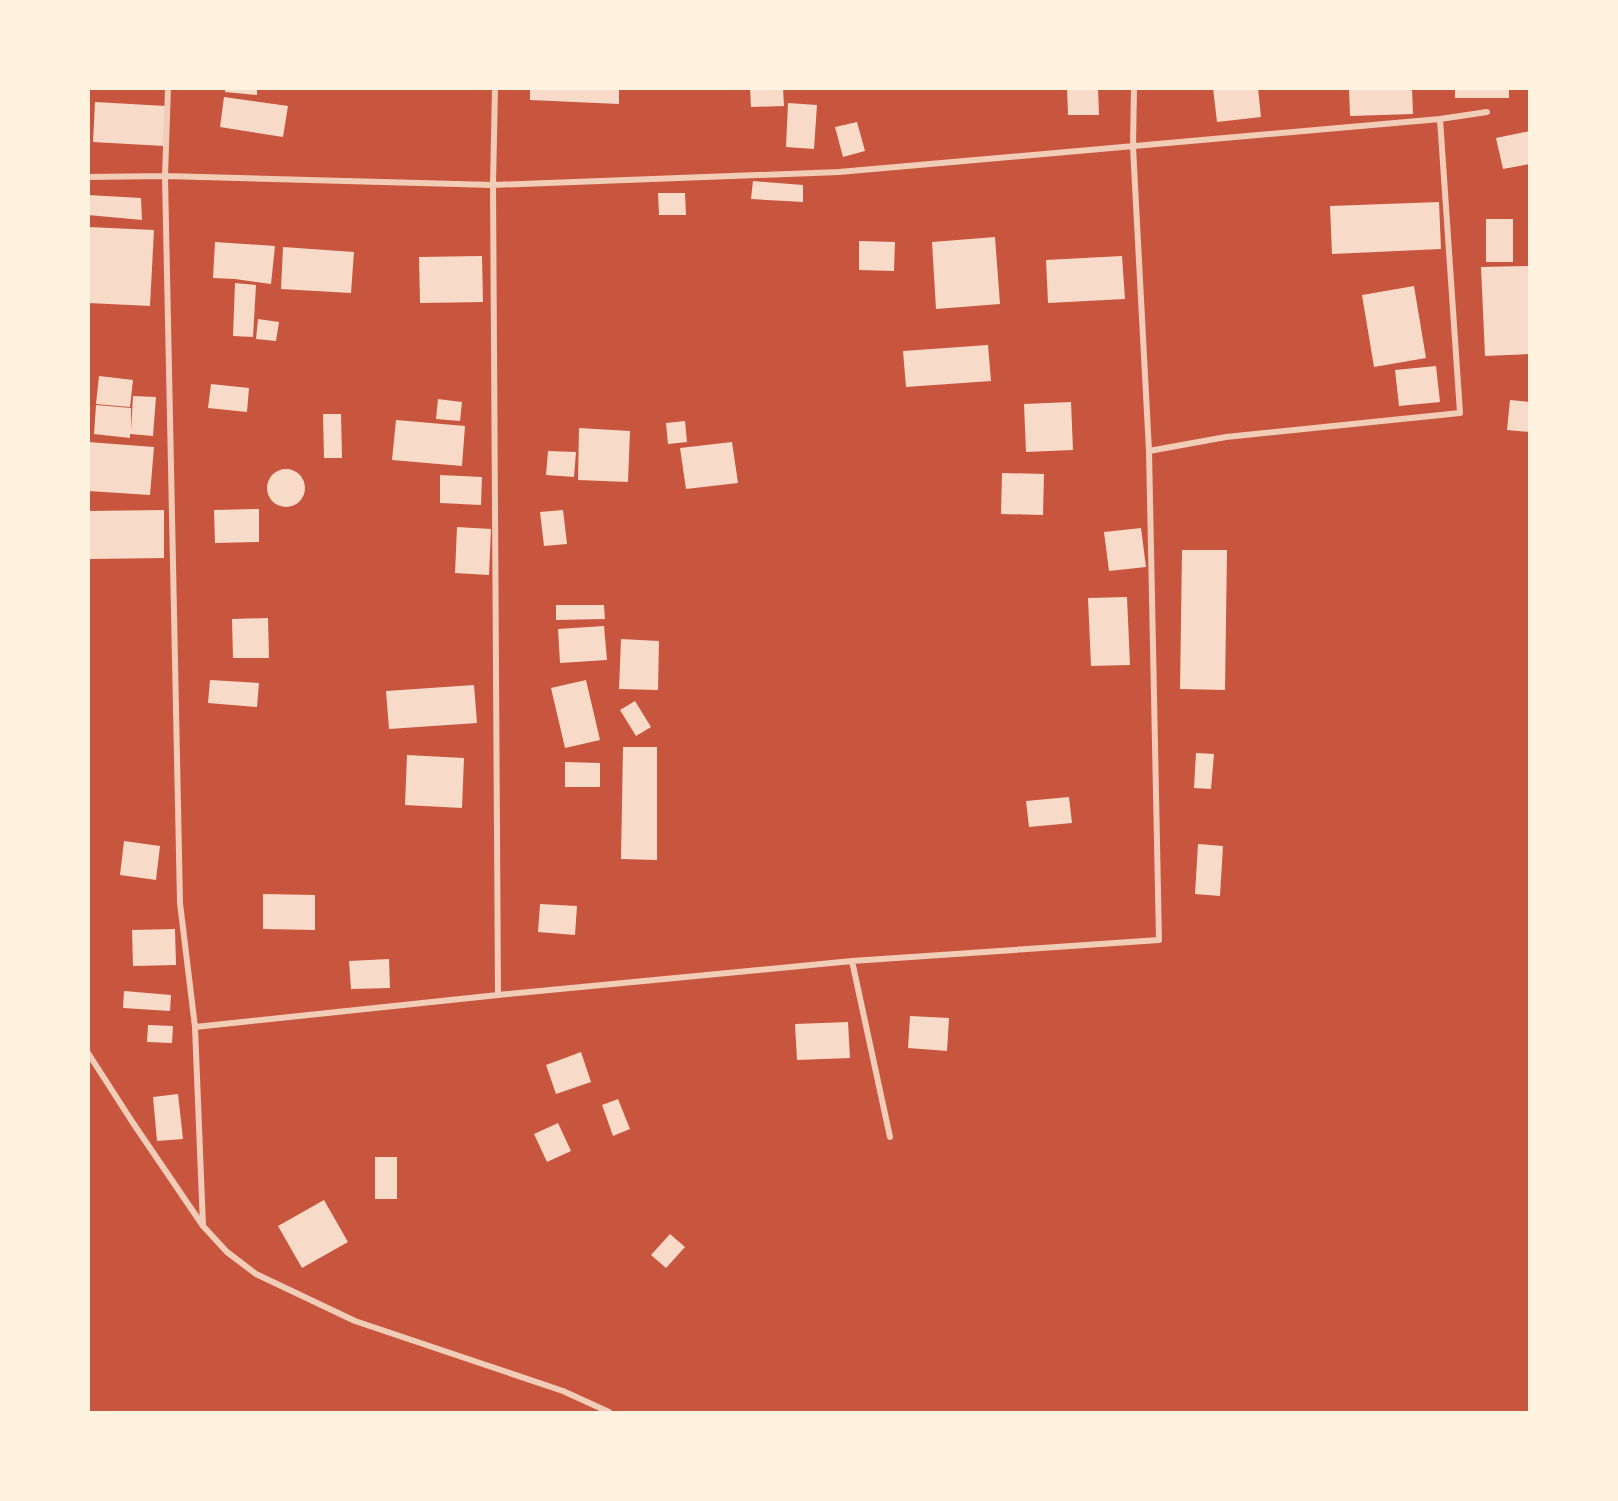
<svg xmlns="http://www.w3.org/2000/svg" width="1618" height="1501" viewBox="0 0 1618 1501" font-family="'Roboto Condensed',sans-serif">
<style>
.building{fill:#f7dbc8}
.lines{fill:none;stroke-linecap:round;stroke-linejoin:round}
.minor{stroke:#f1ccb7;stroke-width:6}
</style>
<rect width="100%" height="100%" fill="#c8553d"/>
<path class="building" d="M 225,88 L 257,88 L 257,95 L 225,92 Z
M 530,88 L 619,88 L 619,104 L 530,100 Z
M 750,88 L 783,88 L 784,106 L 751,107 Z
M 1067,88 L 1098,88 L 1099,115 L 1068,115 Z
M 1213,88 L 1258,88 L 1261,117 L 1217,122 Z
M 1349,88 L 1412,88 L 1413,114 L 1350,116 Z
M 1455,88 L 1509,88 L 1509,98 L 1455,98 Z
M 224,97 L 288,106 L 283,137 L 220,127 Z
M 95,102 L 166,106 L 164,146 L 93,142 Z
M 788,103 L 817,105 L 814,149 L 786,147 Z
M 857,122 L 865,151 L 843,157 L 835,127 Z
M 1530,131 L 1530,164 L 1503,169 L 1496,138 Z
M 753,181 L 803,185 L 803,202 L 751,199 Z
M 658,193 L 685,193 L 686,215 L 659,215 Z
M 88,195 L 141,198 L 142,220 L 88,215 Z
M 1439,202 L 1441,249 L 1332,254 L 1330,206 Z
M 1486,219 L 1513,219 L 1513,262 L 1486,262 Z
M 88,227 L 154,230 L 150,306 L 88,303 Z
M 995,237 L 1000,304 L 936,309 L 932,242 Z
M 859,241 L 895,242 L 894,271 L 859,270 Z
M 215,242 L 275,246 L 271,284 L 235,279 L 213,278 Z
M 283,247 L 354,252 L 351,293 L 281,289 Z
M 482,256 L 483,302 L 420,303 L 419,257 Z
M 1122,256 L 1125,299 L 1048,303 L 1046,260 Z
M 1530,266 L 1530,354 L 1485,356 L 1481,267 Z
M 235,283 L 256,285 L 253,337 L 233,336 Z
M 1414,286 L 1426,358 L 1374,367 L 1362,295 Z
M 258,319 L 279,322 L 276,341 L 256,339 Z
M 988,345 L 991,381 L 906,387 L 903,351 Z
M 1436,366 L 1440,402 L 1399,406 L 1395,370 Z
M 99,376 L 133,380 L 130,407 L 96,404 Z
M 211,384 L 249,388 L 247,412 L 208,408 Z
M 133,396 L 156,397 L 153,436 L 130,434 L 130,438 L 94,434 L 96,405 L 131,408 L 131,431 Z
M 438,399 L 462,402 L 460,421 L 436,419 Z
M 1510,400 L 1530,402 L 1530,432 L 1507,430 Z
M 1071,402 L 1073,450 L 1026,452 L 1024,404 Z
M 323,414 L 341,414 L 342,458 L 324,458 Z
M 396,420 L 465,426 L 462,466 L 392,460 Z
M 685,421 L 687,442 L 668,444 L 666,423 Z
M 579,428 L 630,431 L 628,482 L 578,480 Z
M 88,442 L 154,447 L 150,495 L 88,491 Z
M 732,442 L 738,483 L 686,489 L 680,448 Z
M 548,451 L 576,452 L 574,477 L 546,475 Z
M267 488a19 19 0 1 1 38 0a19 19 0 1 1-38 0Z
M 1002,473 L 1044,474 L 1043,515 L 1001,514 Z
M 440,475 L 482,477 L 481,505 L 440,503 Z
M 259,509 L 259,542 L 215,543 L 214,510 Z
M 164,510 L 164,558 L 90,559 L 88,511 Z
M 563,510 L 567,544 L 544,546 L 540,512 Z
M 457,527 L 491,529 L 489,575 L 455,573 Z
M 1141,528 L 1146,567 L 1109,571 L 1104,532 Z
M 1182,550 L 1227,550 L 1225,690 L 1180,689 Z
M 1127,597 L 1130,665 L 1091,666 L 1088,598 Z
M 556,605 L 604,605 L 605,619 L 556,620 Z
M 268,618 L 269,658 L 233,658 L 232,619 Z
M 604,626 L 607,660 L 560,663 L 558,629 Z
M 621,639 L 659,641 L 658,690 L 619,689 Z
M 210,680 L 259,683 L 257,707 L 208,703 Z
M 586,680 L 600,740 L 565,748 L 551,688 Z
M 474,685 L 477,723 L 389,729 L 386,691 Z
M 635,701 L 651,727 L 636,736 L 620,710 Z
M 623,747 L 657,747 L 657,860 L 621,859 Z
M 1196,753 L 1214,754 L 1211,789 L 1194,788 Z
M 407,755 L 464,758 L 462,808 L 405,805 Z
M 565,762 L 600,763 L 600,787 L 565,787 Z
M 1069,797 L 1072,823 L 1029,827 L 1026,801 Z
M 124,841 L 160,846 L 156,880 L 120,875 Z
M 1198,844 L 1223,846 L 1220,896 L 1195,894 Z
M 263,894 L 315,895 L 315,930 L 263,929 Z
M 540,904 L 577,906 L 575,935 L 538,932 Z
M 175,929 L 176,965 L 133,966 L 132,930 Z
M 389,959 L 390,988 L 351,989 L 349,961 Z
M 124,991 L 171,995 L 170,1011 L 123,1008 Z
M 910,1016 L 949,1018 L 947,1051 L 908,1048 Z
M 848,1022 L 850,1058 L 797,1060 L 795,1024 Z
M 148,1025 L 173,1026 L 172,1043 L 147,1042 Z
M 581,1052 L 591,1082 L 556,1094 L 546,1065 Z
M 178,1094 L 183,1139 L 157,1141 L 153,1097 Z
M 618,1099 L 630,1129 L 613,1136 L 602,1105 Z
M 558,1123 L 571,1151 L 547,1162 L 534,1134 Z
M 375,1157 L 397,1157 L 397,1199 L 375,1199 Z
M 324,1200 L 348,1242 L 302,1268 L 278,1226 Z
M 670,1234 L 685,1247 L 666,1268 L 651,1255 Z"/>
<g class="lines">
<path class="minor" d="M 168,88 L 165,176 L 180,903 L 195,1027 L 203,1226
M 495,88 L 493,185 L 498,995
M 88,177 L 165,176 L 493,185 L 839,172 L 1440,119 L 1487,112
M 1149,451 L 1226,437 L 1460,413 L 1440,119
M 852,961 L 890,1137
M 195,1027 L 498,995 L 852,961 L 1159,940 L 1149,451 L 1133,147 L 1134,88
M 88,1053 L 133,1123 L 203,1226 L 227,1252 L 256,1274 L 355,1321 L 563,1391 L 609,1412"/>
</g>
<rect width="1618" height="1501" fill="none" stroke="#fff3e0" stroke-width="180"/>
</svg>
